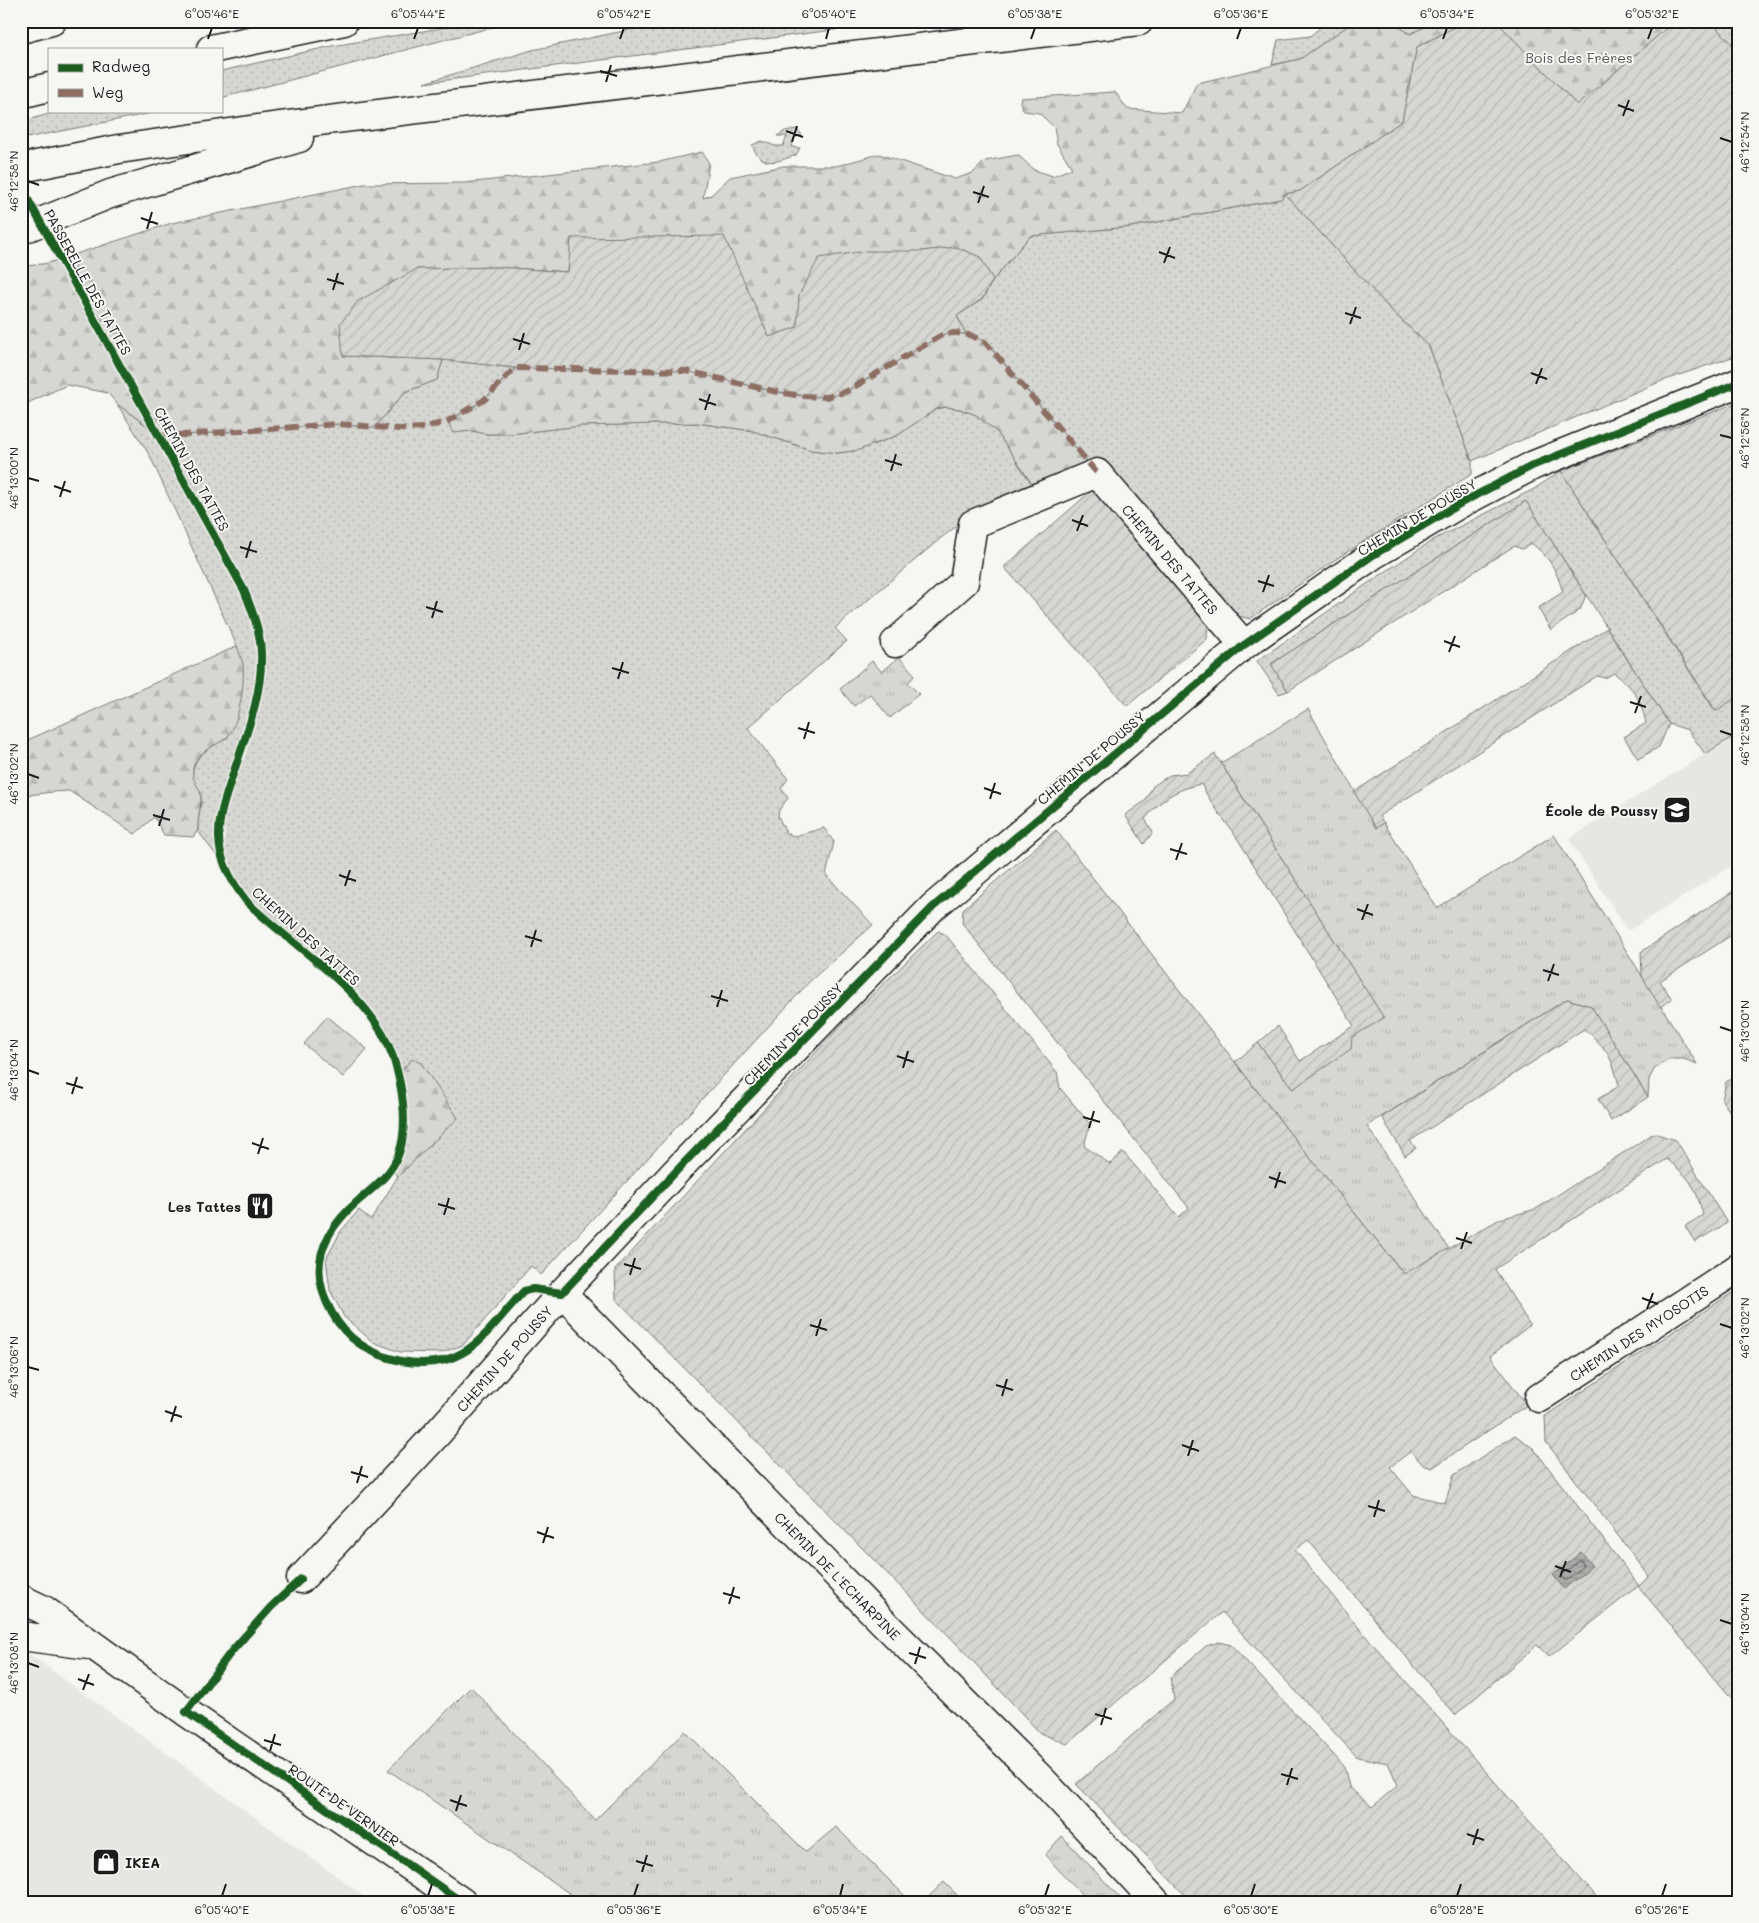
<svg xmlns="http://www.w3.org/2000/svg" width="1759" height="1923" viewBox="0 0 1759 1923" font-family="Mali,sans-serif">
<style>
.built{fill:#e6e6e2}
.grass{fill:url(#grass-dots);stroke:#797977}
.forest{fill:url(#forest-firs);stroke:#797977}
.park{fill:url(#park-tufts);stroke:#797977}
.garden{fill:url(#garden-furrows);stroke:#797977}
.water{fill:url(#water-rules);stroke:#727271}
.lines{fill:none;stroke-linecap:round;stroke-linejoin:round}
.shore{stroke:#565654;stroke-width:1}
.street-casing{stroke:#1c1c1c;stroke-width:31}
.primary-casing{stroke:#1c1c1c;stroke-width:31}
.highway-casing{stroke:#1c1c1c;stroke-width:31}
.street{stroke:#f6f6f2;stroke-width:28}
.primary{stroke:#f6f6f2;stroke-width:28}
.highway{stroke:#f6f6f2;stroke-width:28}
.quiet{stroke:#8d6e63;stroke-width:6;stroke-dasharray:12 6;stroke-linecap:butt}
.cycleway-casing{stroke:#f6f6f2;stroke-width:11}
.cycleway{stroke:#1b5e20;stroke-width:8}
.ticks{fill:none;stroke:#1c1c1c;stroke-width:2}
.labels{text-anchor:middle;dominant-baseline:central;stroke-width:4;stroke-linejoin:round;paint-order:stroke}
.park-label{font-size:14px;fill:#545453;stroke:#f6f6f2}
.street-label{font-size:14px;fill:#1c1c1c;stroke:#f6f6f2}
.poi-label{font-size:14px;font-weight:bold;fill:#1c1c1c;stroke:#f6f6f2;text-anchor:end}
.neatline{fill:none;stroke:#1c1c1c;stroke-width:2}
.ticks-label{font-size:12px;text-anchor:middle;fill:#1c1c1c}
</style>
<defs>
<pattern id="grass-dots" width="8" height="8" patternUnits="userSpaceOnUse" patternTransform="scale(1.25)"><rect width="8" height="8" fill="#d6d6d2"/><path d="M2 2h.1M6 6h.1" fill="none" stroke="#b7b7b4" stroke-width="1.8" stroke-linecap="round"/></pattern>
<pattern id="forest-firs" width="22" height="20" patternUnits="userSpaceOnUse" patternTransform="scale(1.25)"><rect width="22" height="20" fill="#d6d6d2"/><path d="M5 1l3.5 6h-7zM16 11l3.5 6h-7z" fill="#b7b7b4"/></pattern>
<pattern id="park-tufts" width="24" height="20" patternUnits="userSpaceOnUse" patternTransform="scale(1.25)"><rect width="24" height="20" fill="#d6d6d2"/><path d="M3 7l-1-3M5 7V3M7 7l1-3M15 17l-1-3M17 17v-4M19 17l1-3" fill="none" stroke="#b7b7b4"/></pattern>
<pattern id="garden-furrows" width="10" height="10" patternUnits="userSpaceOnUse" patternTransform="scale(1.25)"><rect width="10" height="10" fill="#d6d6d2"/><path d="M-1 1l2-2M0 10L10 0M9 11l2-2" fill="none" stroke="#b7b7b4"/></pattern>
<pattern id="water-rules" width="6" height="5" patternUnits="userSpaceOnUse" patternTransform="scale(1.25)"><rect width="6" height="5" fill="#acaca9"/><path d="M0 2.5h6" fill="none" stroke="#939391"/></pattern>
</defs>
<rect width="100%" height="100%" fill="#f6f6f2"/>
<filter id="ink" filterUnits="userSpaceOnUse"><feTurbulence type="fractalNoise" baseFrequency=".02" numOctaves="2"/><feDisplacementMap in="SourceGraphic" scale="10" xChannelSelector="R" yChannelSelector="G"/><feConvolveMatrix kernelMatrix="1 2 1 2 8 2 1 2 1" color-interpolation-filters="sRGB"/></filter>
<g filter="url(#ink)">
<path class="built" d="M 1732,737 L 1738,747 L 1738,862 L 1628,931 L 1569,839 Z
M 21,1648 L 372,1902 L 21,1902 Z"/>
<path class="grass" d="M 484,21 L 503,21 L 501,25 L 221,98 L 221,71 L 332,46 Z
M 688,21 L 903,21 L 424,83 L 532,50 L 653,25 Z
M 1328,21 L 1355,21 L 1300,59 L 1272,65 L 1278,40 L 1310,36 Z
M 1391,21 L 1438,21 L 1410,34 Z
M 1710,21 L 1738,21 L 1738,50 Z
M 59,111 L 162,111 L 21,139 L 21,122 Z
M 797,129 L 802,135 L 794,138 L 791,147 L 800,148 L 796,155 C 776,162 762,169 752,145 L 762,141 L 775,146 L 783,146 L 787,136 L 777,136 L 785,131 Z
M 1285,194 L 1392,311 L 1429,346 L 1472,461 L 1472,474 L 1339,557 L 1250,619 L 1235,615 L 1097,473 L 996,353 L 985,342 L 966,334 L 957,316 L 983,299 L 993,280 L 1030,236 L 1131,227 L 1281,199 Z
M 443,360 L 515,368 L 484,400 L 448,421 L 453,432 L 472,431 L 487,434 L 509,434 L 581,426 L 697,423 L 753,431 L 811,450 L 838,453 L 859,450 L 898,435 L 936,409 L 946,407 L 960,409 L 976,415 L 997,432 L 1036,490 L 965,520 L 941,538 L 835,628 L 847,641 L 748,728 L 788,779 L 781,788 L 788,798 L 779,810 L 778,816 L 786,833 L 794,836 L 824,828 L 834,842 L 826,875 L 873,925 L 810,981 L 541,1275 L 531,1266 L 463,1345 L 440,1353 L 400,1352 L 373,1342 L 344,1317 L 330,1290 L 326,1259 L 341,1231 L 359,1210 L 371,1220 L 398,1176 L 457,1118 L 412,1059 L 397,1075 C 377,989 302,962 248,903 C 240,894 235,884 229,874 C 220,859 208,845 198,831 C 197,818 202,807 201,796 C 201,790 194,785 193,778 C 190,756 212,747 228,737 L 243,665 L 237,646 L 150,456 L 117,404 L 160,435 L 183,435 L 338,424 L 374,428 L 405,392 L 437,380 Z
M 1561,471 L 1715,711 L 1738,696 L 1738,747 L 1731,738 L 1705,754 L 1688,730 L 1669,724 L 1526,501 L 1271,664 L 1288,691 L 1279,694 L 1257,661 L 1367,584 L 1433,540 L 1534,489 Z"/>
<path class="forest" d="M 1355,21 L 1391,21 L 1410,34 L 1438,21 L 1466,21 L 1417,47 L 1402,121 L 1300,191 L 1285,194 L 1281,199 L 1130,227 L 1030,236 L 993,280 L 980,257 L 956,247 L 922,251 L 799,295 L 798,327 L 769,337 L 763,325 L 571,238 L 569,272 L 497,267 L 417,269 L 343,356 L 443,360 L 437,380 L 405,392 L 374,428 L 338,424 L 183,435 L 160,435 L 117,404 L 108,393 L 67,385 L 21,406 L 21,267 L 48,263 L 172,223 L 364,184 L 465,183 L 659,162 L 702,152 L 709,163 L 703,198 L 711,195 L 730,177 L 784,166 L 836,166 L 879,154 L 955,179 L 973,173 L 985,161 L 1018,155 L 1034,170 L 1053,176 L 1072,168 L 1057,144 L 1054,127 L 1039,113 L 1024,111 L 1020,102 L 1021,98 L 1115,92 L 1127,109 L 1182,113 L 1197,83 L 1300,59 Z
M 1496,21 L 1675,21 L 1577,105 Z
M 956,332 L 977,338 L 985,342 L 1097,473 L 1036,490 L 997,432 L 976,415 L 960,409 L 946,407 L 936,409 L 898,435 L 859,450 L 838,453 L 811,450 L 753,431 L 697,423 L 581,426 L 509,434 L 487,434 L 472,431 L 453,433 L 448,421 L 484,400 L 515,368 C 570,368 629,366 683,370 C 734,375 799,410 847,391 L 940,336 L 948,333 Z
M 237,646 C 239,652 242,659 243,665 C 245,681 239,728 226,738 C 216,746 198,751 194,764 C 189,783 201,785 201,797 C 201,808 197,819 198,831 L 193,837 L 164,835 L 154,817 L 135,834 L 69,791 L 52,792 L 21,796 L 21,743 Z
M 412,1059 L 421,1063 L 458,1118 L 398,1176 L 391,1170 C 409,1135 405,1112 397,1075 Z"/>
<path class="park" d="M 899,657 L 915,675 L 908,683 L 919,694 L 890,718 L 870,694 L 854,706 L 840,689 L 872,661 L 882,672 Z
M 1308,709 L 1376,828 L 1384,823 L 1437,908 L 1554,835 L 1697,1064 L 1684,1059 L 1670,1059 L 1655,1068 L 1649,1079 L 1648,1097 L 1591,1006 L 1567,999 L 1367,1126 L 1449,1249 L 1405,1275 L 1285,1127 L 1235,1062 L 1258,1043 L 1293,1089 L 1352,1037 L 1383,1017 L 1221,763 Z
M 327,1016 L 367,1049 L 343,1077 L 304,1044 Z
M 471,1687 L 595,1820 L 685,1731 L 806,1852 L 836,1827 L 911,1902 L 582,1902 L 388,1770 Z
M 1062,1836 L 1124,1902 L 1083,1902 L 1086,1899 L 1045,1855 Z
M 944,1882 L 964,1902 L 923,1902 Z"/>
<path class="garden" d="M 1466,21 L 1496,21 L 1577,105 L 1675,21 L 1710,21 L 1738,50 L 1738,355 L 1662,381 L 1472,461 L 1429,346 L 1392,311 L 1285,194 L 1300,191 L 1402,121 L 1417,47 Z
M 724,236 L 769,337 L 797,327 L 799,295 L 819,258 L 866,251 L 922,251 L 956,247 L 980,257 L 993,280 L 982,299 L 957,316 L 966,334 L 948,333 L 940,336 L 847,391 L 836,395 L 816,397 L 773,391 L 686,371 L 515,368 L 443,360 L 343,356 L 340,324 L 358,301 L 417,269 L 497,267 L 568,272 L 571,238 Z
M 1738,402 L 1738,696 L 1716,711 L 1561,471 Z
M 1097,486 L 1208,617 L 1207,639 L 1127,706 L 1004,567 Z
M 1526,501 L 1586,595 L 1580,610 L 1551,630 L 1538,608 L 1563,592 C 1555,568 1551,559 1531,543 L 1522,549 L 1514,546 L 1288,691 L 1271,664 Z
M 1607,628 L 1669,724 L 1659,747 L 1638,759 L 1624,737 L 1646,723 C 1640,698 1634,688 1614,673 L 1605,678 L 1597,676 L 1379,816 L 1384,823 L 1376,828 L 1354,792 Z
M 1215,754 L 1384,1018 L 1352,1037 L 1351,1049 L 1293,1089 L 1258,1043 L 1278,1026 L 1300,1061 L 1354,1026 L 1239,841 C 1226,822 1211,804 1201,784 C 1174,790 1163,798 1145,819 L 1153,832 L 1144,844 L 1125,815 L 1145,801 L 1153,786 L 1170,775 L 1187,773 Z
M 1056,830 L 1285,1127 L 1404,1274 L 1500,1219 L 1536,1209 L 1654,1133 L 1676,1140 L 1727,1223 L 1695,1242 L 1685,1226 L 1703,1215 C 1695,1184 1691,1180 1667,1159 L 1495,1269 L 1530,1325 L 1490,1356 L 1527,1405 L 1432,1468 L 1423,1465 L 1411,1451 L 1390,1467 L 1413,1495 L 1445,1503 L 1454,1475 L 1515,1435 L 1534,1449 L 1639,1586 L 1649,1576 L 1546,1442 L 1545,1416 L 1738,1289 L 1738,1706 L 1638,1586 L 1549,1657 L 1537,1645 L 1455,1715 L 1308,1540 L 1295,1550 L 1364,1634 L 1601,1902 L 1192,1902 L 1076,1784 L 1174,1699 L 1170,1677 L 1206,1646 L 1219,1642 L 1231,1645 L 1344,1766 L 1349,1787 L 1372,1807 L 1398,1785 L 1388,1763 L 1357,1757 L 1222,1612 L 1067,1744 L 1040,1733 L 955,1642 L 616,1299 L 615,1270 L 845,1021 L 938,931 L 945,934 L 1057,1072 L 1060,1088 L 1090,1124 L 1084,1146 L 1110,1164 L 1123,1152 L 1179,1217 L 1189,1208 L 962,923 L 963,909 Z
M 1738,888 L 1738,931 L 1660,981 L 1672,999 L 1660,1007 L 1642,976 L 1641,952 Z
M 1567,999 L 1591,1006 L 1648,1097 L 1611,1121 L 1598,1099 L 1619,1086 C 1612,1057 1607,1048 1584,1029 L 1410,1141 L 1416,1148 L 1405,1156 L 1382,1117 Z
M 1738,1075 L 1738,1124 L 1722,1100 L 1726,1082 Z"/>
<path class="water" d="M 1581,1552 L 1592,1566 L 1564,1589 L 1553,1575 Z"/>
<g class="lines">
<path class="shore" d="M 1579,1561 L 1582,1561 L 1583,1566 L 1567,1580 L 1564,1580 L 1562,1575 Z"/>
<g class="street-casing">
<g id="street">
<path id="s1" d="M 895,643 L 964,582 L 973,524 L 1097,473 L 1244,645"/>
<path id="s2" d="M 562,1293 L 883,1622 L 1044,1782 L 1156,1902"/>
<path id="s3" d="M 1539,1398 L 1738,1268"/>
<path id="s4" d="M 301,1579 L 436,1435 L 562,1293 L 683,1164 L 933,907 L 1244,645 L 1373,555 L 1461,503 L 1534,465 L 1738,383"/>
</g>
</g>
<g class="primary-casing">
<path id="primary" d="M 21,1599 L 44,1610 L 186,1712 L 462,1902
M 21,1636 L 89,1645"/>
</g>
<g class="highway-casing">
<path id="highway" d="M 21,29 L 52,21
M 211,49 L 344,21
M 21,94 L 49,87
M 21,168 L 119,149 L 279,126 L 1139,21
M 21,230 L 110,194 L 299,138"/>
</g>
<use href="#street" class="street"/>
<use href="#primary" class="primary"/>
<use href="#highway" class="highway"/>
<path class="quiet" d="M 160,435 L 183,435 L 338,424 L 399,429 L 424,428 L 448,421 L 484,400 L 515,368 L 686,371 L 773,391 L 801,396 L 827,397 L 847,391 L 940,336 C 955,330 971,334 985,342 L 1097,473"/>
<g class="cycleway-casing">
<path id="cycleway" d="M 21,187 L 244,590 C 252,610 260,630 261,652 C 263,695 245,737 232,777 C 226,797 218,816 219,837 C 219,860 233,884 247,902 C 294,948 372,993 393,1057 C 402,1084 409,1125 399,1153 C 392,1174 374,1187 358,1201 C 321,1233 307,1269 332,1313 C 347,1340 372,1355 401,1361 C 467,1373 485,1332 524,1291 L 533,1289 L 562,1293 L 683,1164 L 933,907 L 1244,645 L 1373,555 L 1461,503 L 1534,465 L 1738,383
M 301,1579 L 271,1607 L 231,1652 L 186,1712 L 462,1902"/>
</g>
<use href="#cycleway" class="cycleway"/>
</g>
</g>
<path class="ticks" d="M 208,39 L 212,28M 414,39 L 418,28M 620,39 L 624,28M 826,39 L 829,28M 1031,39 L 1035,28M 1237,39 L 1241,28M 1443,39 L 1447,28M 1648,39 L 1652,28M 600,71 L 617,76M 606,82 L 611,65M 1618,105 L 1634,111M 1623,116 L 1629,100M 786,131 L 803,137M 1720,138 L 1732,142M 792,142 L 797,126M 28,181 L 39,185M 973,192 L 989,197M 978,203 L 984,186M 141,218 L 158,224M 147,229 L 152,212M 1159,252 L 1175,258M 1164,263 L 1170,247M 327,279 L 344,284M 333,290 L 338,273M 1345,313 L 1361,318M 1350,324 L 1356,307M 513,339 L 530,344M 519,350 L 524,333M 1531,373 L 1547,379M 1536,384 L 1542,368M 699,399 L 716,405M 705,410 L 710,394M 1720,435 L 1732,438M 885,460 L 902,465M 891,471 L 896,454M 28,478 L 39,481M 54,486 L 71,492M 60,497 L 65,481M 1072,520 L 1088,526M 1077,531 L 1083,515M 240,547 L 257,552M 246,558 L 251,541M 1258,581 L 1274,586M 1263,592 L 1269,575M 426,607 L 443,612M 432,618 L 437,601M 1444,641 L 1460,647M 1449,652 L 1455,636M 612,668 L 629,673M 618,679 L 623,662M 1630,702 L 1646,707M 1635,713 L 1641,696M 798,728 L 815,733M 1720,731 L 1732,735M 804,739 L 809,722M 28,774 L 39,778M 984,788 L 1001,794M 990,799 L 995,783M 153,815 L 170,820M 159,826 L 164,809M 1170,849 L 1187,854M 1176,860 L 1182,843M 339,875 L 356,881M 345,886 L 350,870M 1357,909 L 1373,915M 1362,920 L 1368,904M 525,936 L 542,941M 531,947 L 536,930M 1543,970 L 1559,975M 1548,981 L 1554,964M 711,996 L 728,1001M 717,1007 L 722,990M 1720,1027 L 1732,1031M 897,1056 L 914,1062M 903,1068 L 908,1051M 28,1070 L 39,1074M 66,1083 L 83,1088M 72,1094 L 77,1077M 1083,1117 L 1100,1122M 1089,1128 L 1094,1111M 252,1143 L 269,1149M 258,1154 L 263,1138M 1269,1177 L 1286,1183M 1275,1188 L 1280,1172M 438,1204 L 455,1209M 444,1215 L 449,1198M 1456,1238 L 1472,1243M 1461,1249 L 1467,1232M 624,1264 L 641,1269M 630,1275 L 635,1258M 1642,1298 L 1658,1304M 1647,1309 L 1653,1293M 1720,1324 L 1732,1328M 810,1325 L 827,1330M 816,1336 L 821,1319M 28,1367 L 39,1370M 996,1385 L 1013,1390M 1002,1396 L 1007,1379M 165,1411 L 182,1417M 171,1422 L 176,1406M 1182,1445 L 1199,1451M 1188,1456 L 1193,1440M 351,1472 L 368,1477M 357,1483 L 362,1466M 1368,1506 L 1385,1511M 1374,1517 L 1379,1500M 537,1532 L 554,1538M 543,1543 L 548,1527M 1555,1566 L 1571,1572M 1560,1577 L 1566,1561M 723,1593 L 740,1598M 729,1604 L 734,1587M 1720,1620 L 1732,1624M 909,1653 L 926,1658M 28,1663 L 39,1667M 915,1664 L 920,1647M 78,1679 L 94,1685M 83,1690 L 89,1674M 1095,1714 L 1112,1719M 1101,1725 L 1106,1708M 264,1740 L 281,1745M 270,1751 L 275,1734M 1281,1774 L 1298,1779M 1287,1785 L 1292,1768M 450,1800 L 467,1806M 456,1811 L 461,1795M 1467,1834 L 1484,1840M 1473,1845 L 1478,1829M 636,1861 L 653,1866M 642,1872 L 647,1855M 222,1896 L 226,1884M 428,1896 L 432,1884M 634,1896 L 638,1884M 840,1896 L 843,1884M 1045,1896 L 1049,1884M 1251,1896 L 1255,1884M 1457,1896 L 1461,1884M 1662,1896 L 1666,1884"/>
<defs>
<g id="school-square" transform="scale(1.4375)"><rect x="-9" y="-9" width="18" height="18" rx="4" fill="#1c1c1c" stroke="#f6f6f2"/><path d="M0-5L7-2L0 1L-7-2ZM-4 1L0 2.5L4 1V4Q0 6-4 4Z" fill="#fff"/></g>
<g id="restaurant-square" transform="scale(1.4375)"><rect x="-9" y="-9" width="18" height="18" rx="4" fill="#1c1c1c" stroke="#f6f6f2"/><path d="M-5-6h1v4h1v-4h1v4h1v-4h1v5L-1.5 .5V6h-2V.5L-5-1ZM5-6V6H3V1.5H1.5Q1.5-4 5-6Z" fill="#fff"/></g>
<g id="shop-square" transform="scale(1.4375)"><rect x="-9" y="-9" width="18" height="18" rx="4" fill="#1c1c1c" stroke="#f6f6f2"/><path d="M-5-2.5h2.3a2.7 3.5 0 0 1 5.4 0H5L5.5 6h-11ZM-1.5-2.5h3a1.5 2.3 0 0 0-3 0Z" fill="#fff"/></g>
</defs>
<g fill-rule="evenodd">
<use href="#school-square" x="1677" y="810"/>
<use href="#restaurant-square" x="260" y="1206"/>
<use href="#shop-square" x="106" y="1862"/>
</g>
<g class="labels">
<g class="park-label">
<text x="1579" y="57">Bois des Frères</text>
</g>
<g class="street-label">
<text transform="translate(88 282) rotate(61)">PASSERELLE DES TATTES</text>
<text transform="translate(192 469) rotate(61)">CHEMIN DES TATTES</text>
<text transform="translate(1417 517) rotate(-31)">CHEMIN DE POUSSY</text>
<text stroke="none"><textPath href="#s1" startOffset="398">CHEMIN DES TATTES</textPath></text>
<text transform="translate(1091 758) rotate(-40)">CHEMIN DE POUSSY</text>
<text transform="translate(306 936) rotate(42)">CHEMIN DES TATTES</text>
<text transform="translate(793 1034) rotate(-46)">CHEMIN DE POUSSY</text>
<text stroke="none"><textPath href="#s3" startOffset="119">CHEMIN DES MYOSOTIS</textPath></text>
<text stroke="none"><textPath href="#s4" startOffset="300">CHEMIN DE POUSSY</textPath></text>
<text stroke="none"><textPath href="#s2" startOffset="395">CHEMIN DE L'ECHARPINE</textPath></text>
<text transform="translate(344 1805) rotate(35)">ROUTE DE VERNIER</text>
</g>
<g class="poi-label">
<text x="1658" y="810">École de Poussy</text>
<text x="241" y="1206">Les Tattes</text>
<text x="125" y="1862" text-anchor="start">IKEA</text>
</g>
</g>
<rect width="1759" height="1923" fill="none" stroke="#f6f6f2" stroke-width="55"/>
<rect x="48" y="48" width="175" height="65" fill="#f6f6f2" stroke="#9f9f9c"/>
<rect x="58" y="64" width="25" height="8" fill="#1b5e20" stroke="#9f9f9c"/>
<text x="92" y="72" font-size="15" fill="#1c1c1c">Radweg</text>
<rect x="58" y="89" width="25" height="8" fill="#8d6e63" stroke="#9f9f9c"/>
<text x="92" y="98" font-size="15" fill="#1c1c1c">Weg</text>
<rect x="28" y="28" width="1704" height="1868" class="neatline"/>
<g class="ticks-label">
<text x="212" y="18">6°05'46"E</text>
<text x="418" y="18">6°05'44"E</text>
<text x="624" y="18">6°05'42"E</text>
<text x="829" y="18">6°05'40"E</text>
<text x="1035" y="18">6°05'38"E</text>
<text x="1241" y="18">6°05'36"E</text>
<text x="1447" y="18">6°05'34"E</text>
<text x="1652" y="18">6°05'32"E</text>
<text transform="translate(1745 142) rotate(-90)" y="4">46°12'54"N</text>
<text transform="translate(14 181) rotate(-90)" y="4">46°12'58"N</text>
<text transform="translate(1745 438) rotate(-90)" y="4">46°12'56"N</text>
<text transform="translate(14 478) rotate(-90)" y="4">46°13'00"N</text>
<text transform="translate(1745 735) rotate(-90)" y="4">46°12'58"N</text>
<text transform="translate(14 774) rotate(-90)" y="4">46°13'02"N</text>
<text transform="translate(1745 1031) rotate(-90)" y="4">46°13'00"N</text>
<text transform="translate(14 1070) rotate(-90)" y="4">46°13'04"N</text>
<text transform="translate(1745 1328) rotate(-90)" y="4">46°13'02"N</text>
<text transform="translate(14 1367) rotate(-90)" y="4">46°13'06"N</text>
<text transform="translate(1745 1624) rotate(-90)" y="4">46°13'04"N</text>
<text transform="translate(14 1663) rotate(-90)" y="4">46°13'08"N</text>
<text x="222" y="1914">6°05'40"E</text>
<text x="428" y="1914">6°05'38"E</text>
<text x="634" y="1914">6°05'36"E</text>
<text x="840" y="1914">6°05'34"E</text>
<text x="1045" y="1914">6°05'32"E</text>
<text x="1251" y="1914">6°05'30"E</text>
<text x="1457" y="1914">6°05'28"E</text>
<text x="1662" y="1914">6°05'26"E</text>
</g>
</svg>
